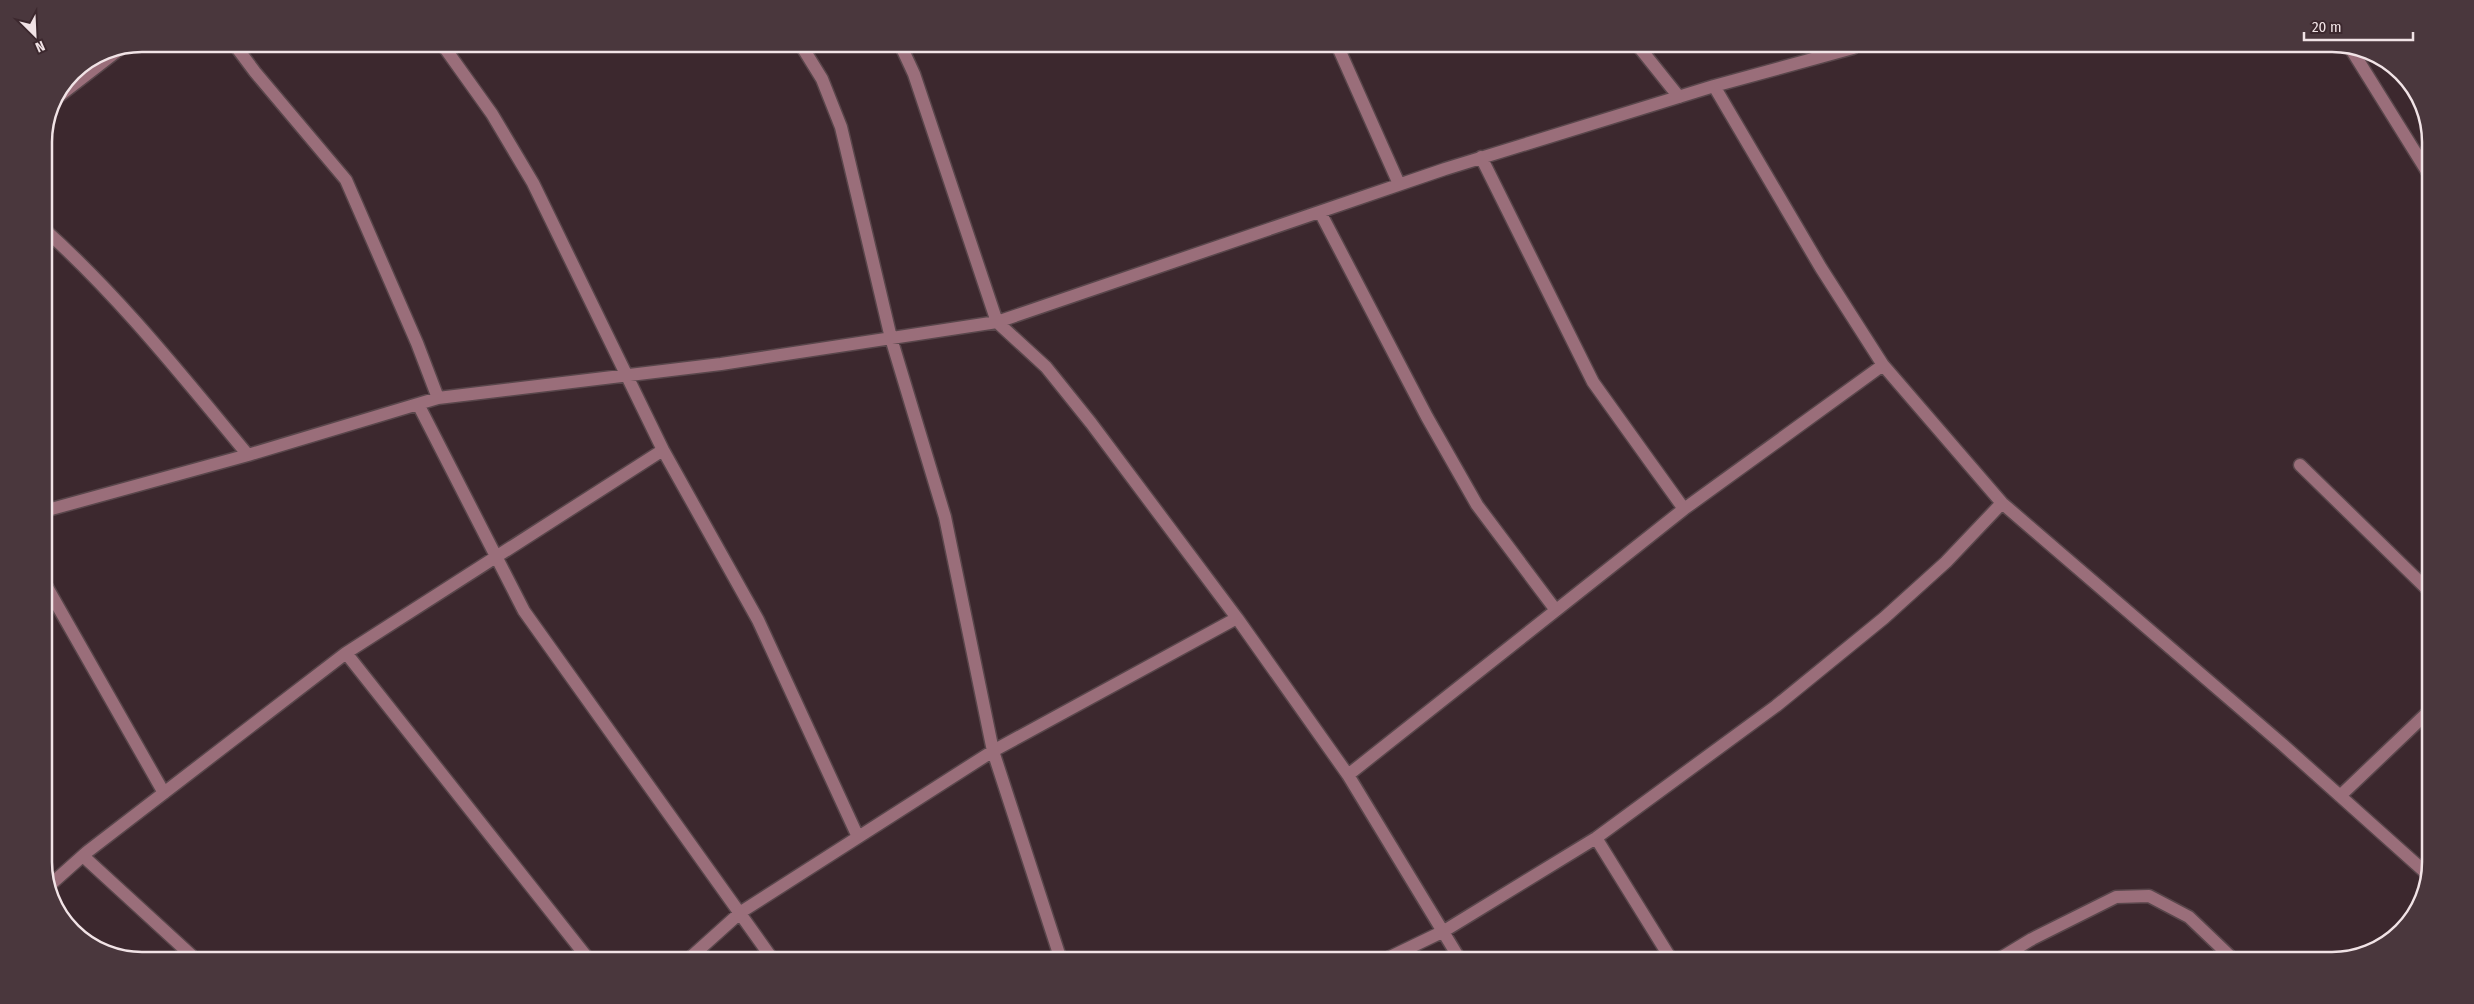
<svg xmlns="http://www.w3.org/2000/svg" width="2474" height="1004" viewBox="0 0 2474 1004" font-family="'Fira Sans Condensed',sans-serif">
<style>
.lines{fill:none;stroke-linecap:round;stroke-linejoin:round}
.minor-casing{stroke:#59464b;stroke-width:15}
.minor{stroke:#9a6e7a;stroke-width:12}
.rim{fill:none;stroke:#f1e3e6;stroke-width:2.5}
</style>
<rect width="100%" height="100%" fill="#3c282e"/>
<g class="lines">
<g class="minor-casing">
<path id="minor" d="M 234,44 L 255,72 L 346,180 L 417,343 L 438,398
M 442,44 L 492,114 L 533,183 L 663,450 L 758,620 L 858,837
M 801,45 L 822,79 L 841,127 L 891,338 L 945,517 L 993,751 L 1060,957
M 901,46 L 914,74 L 997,322 L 1046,367 L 1091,423 L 1237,618 L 1348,775 L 1459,958
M 1338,47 L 1399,184
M 1639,47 L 1679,97
M 2351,49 L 2430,176
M 1714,86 L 1821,268 L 1883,365 L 2002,503 L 2282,744 L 2425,872
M 55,99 L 121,48
M 1481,157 L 1593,382 L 1684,509
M 1320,212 L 1427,417 L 1477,505 L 1555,609
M 44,229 C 120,297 183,377 248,455
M 418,404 L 524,611 L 771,957
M 2300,465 L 2427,589
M 44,511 L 248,455 L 438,398 L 721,364 L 997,322 L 1445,169 L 1714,86 L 1853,48
M 44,582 L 164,793
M 346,653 L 586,956
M 1348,775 L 1684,509 L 1883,365
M 2340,796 L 2426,714
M 1596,838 L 1671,959
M 83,856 L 191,955
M 50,885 L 87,852 L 346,653 L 663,450
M 692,956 L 741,912 L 993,751 L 1237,618
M 1388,958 L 1444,931 L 1596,838 L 1776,706 L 1884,618 L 1946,562 L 2002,503
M 1999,959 L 2032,939 L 2116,897 L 2149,896 L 2189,917 L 2234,960"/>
</g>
<use href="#minor" class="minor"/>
</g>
<path d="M0 0H2474V1004H0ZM142 52H2332A90 90 0 0 1 2422 142V862A90 90 0 0 1 2332 952H142A90 90 0 0 1 52 862V142A90 90 0 0 1 142 52Z" fill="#4a373d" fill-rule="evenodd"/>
<path class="rim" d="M142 52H2332A90 90 0 0 1 2422 142V862A90 90 0 0 1 2332 952H142A90 90 0 0 1 52 862V142A90 90 0 0 1 142 52Z"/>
<g transform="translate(35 35) rotate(156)" stroke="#3c282e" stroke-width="4" paint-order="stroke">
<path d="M0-4L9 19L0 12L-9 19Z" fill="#f1e3e6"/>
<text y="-8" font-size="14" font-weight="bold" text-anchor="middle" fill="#f1e3e6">N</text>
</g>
<path d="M2304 32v8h109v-8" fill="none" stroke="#f1e3e6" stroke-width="2.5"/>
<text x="2312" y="32" font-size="15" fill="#f1e3e6" stroke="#3c282e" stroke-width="4" paint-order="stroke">20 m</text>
</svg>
